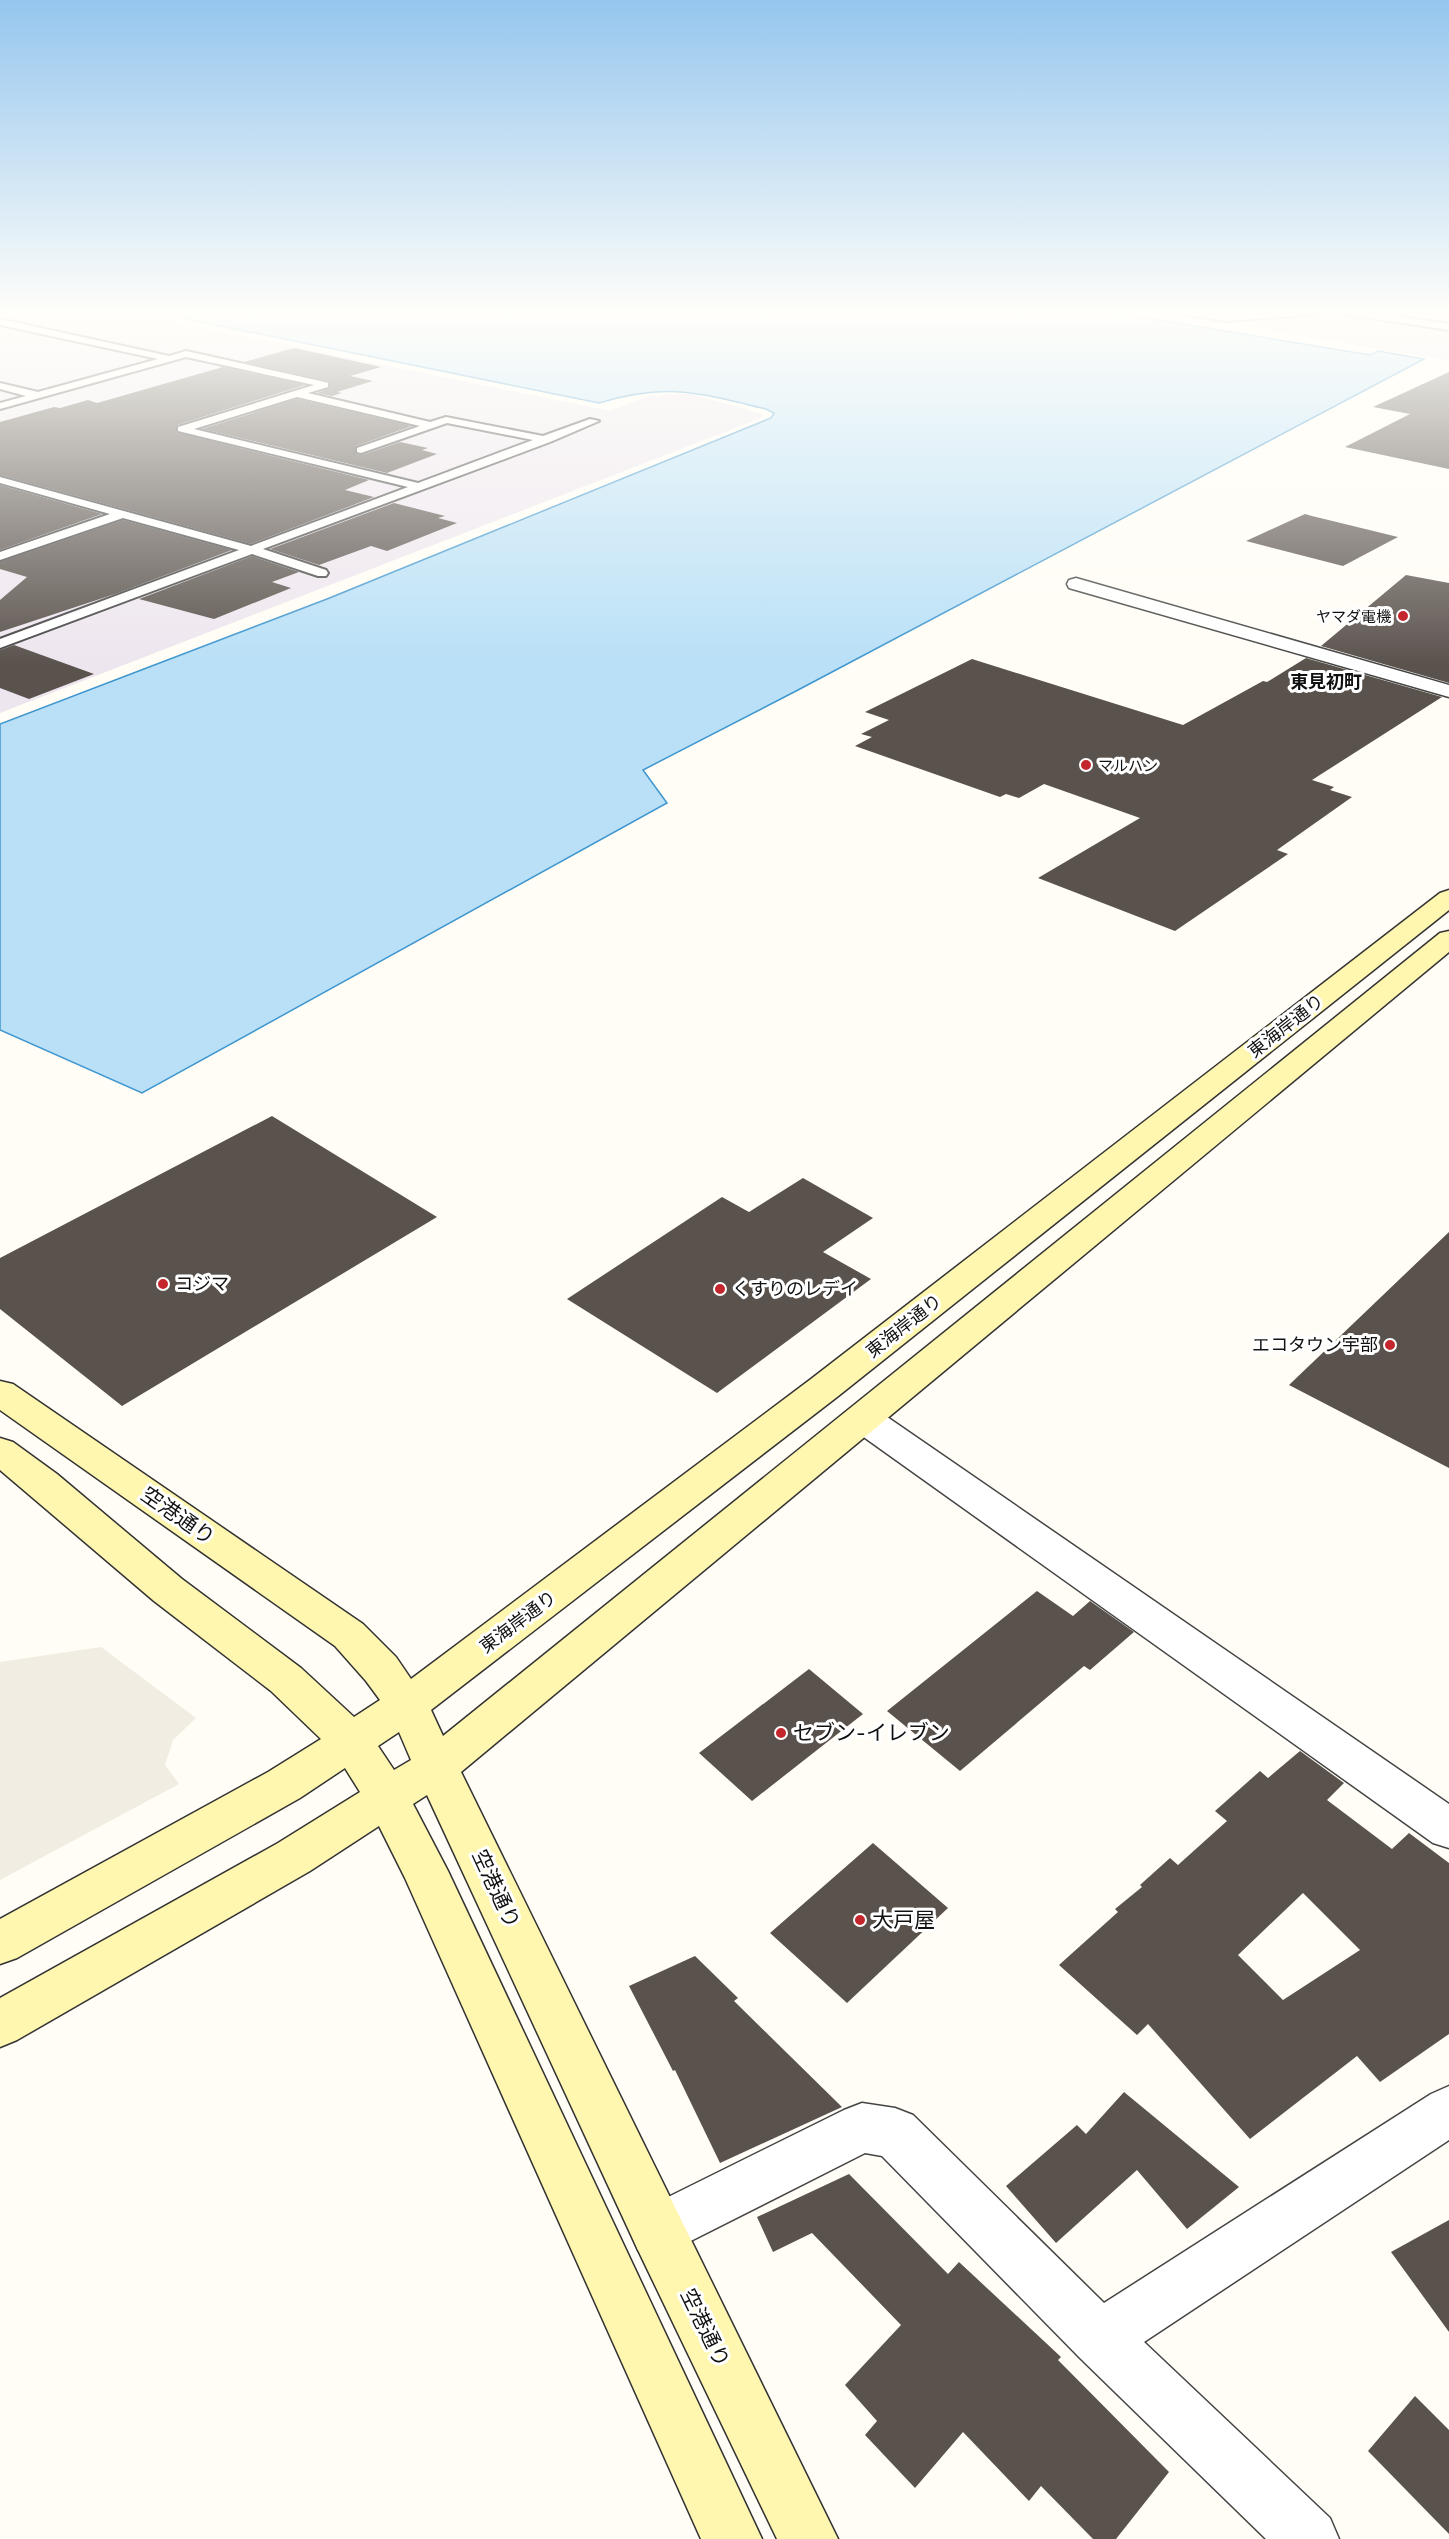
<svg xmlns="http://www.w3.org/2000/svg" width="1449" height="2539" viewBox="0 0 1449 2539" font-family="'Libre Baskerville','Noto Sans JP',serif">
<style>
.industrial{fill:#eee6ef}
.plaza{fill:#f1ede2}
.water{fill:#b9e0f7;stroke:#3f96cf;stroke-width:1.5}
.building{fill:#5a524d;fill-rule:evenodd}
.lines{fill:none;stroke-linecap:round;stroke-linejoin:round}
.lane-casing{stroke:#444;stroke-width:4}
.street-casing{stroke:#444;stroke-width:3}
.secondary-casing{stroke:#333;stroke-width:3}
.lane{fill:#fff;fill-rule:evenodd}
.street{fill:#fff;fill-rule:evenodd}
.secondary{fill:#fff6b0;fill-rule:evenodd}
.poi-dot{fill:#c4262e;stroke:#fff;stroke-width:2}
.labels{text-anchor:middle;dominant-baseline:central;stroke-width:6;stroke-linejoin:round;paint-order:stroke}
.far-poi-label{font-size:15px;fill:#111;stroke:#fff;text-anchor:end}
.far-quarter-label{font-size:18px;font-weight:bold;fill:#111;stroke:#fff}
.street-label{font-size:18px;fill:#111;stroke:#fff}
.poi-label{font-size:18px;fill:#111;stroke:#fff;text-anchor:start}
.near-street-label{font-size:21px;fill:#111;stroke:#fff}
.near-poi-label{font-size:21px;fill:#111;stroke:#fff;text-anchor:start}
</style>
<rect width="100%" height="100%" fill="#fffdf5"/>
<path class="industrial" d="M 0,310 L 114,310 L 610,411 L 649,396 L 677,394 L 691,394 L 762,414 L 761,418 L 0,713 Z
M 1152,310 L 1449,310 L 1449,361 Z"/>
<path class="plaza" d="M 101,1647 L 196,1718 L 173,1740 L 165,1765 L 179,1784 L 0,1880 L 0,1662 Z"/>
<path class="water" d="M 142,310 L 1099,310 L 1370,355 L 1378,351 L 1424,359 L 798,690 L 643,770 L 667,803 L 142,1093 L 0,1030 L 0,724 L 327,599 L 771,418 L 774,413 L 766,409 C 698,393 668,382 599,403 Z"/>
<path class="building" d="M 294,348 L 381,367 L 350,376 L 373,381 L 337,392 L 342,393 L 332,396 L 317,393 L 330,388 L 329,381 L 244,362 Z
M 223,367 L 305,385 L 177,425 L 176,432 L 369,480 L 345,490 L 374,497 L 251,544 L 0,475 L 0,422 L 54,407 L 60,408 L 88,400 L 97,403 Z
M 1449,372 L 1449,469 L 1345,447 L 1410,414 L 1373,407 Z
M 297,399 L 412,426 L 356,446 L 356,454 L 362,455 L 400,442 L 428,448 L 422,450 L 437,454 L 387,473 L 202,429 Z
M 0,485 L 102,514 L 0,550 Z
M 394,503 L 445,516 L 438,518 L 457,523 L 387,551 L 371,546 L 319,565 L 270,549 Z
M 1305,514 L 1312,516 L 1398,537 L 1343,566 L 1246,541 Z
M 123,520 L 232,550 L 118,593 L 0,632 L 0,600 L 27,577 L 0,569 L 0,562 Z
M 252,556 L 299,572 L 272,582 L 291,588 L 214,619 L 139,599 Z
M 1406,575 L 1449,583 L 1449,683 L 1321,646 Z
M 14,645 L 94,674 L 29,699 L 0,688 L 0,650 Z
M 1306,658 L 1442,697 L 1312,780 L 1334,787 L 1330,790 L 1352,797 L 1277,850 L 1288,854 L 1175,931 L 1038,878 L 1140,818 L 1044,784 L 1019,798 L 1006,794 L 1000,797 L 855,746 L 872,737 L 861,734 L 889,720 L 865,712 L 972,659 L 1183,725 L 1263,681 L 1267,682 Z
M 272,1116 L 437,1217 L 122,1406 L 0,1309 L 0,1258 Z
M 803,1178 L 873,1218 L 823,1252 L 871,1279 L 717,1393 L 567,1299 L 722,1197 L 749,1212 Z
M 1449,1232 L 1449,1468 L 1289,1385 Z
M 1037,1591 L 1073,1616 L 1090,1601 L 1134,1632 L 1090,1670 L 1084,1666 L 960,1771 L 887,1711 Z
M 809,1669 L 863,1714 L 752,1801 L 699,1753 Z
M 1300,1751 L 1344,1783 L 1327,1800 L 1392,1849 L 1409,1833 L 1449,1863 L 1449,2034 L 1380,2082 L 1357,2056 L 1250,2139 L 1148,2024 L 1137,2035 L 1059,1965 L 1118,1912 L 1115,1909 L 1142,1887 L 1140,1885 L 1170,1858 L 1178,1865 L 1227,1821 L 1215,1811 L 1260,1771 L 1268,1778 ZM 1303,1893 L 1360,1950 L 1283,2000 L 1238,1955 Z
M 873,1843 L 948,1908 L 847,2003 L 770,1933 Z
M 695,1956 L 738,1998 L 734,2001 L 842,2107 L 720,2163 L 675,2070 L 673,2071 L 629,1986 Z
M 1124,2092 L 1239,2187 L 1187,2229 L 1137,2170 L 1056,2243 L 1006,2186 L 1077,2125 L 1086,2134 Z
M 849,2174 L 948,2274 L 959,2262 L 1061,2357 L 1058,2360 L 1169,2472 L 1116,2539 L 1093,2539 L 1041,2486 L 1029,2501 L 963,2432 L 915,2488 L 865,2435 L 877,2421 L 845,2385 L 901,2325 L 812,2233 L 773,2252 L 757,2217 Z
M 1449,2220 L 1449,2332 L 1391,2252 Z
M 1415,2396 L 1449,2430 L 1449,2534 L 1368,2451 Z"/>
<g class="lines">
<g class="lane-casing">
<path id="lane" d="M 1174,310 L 1192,310 L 1226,315 L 1305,310 L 1353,310 L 1449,324 L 1449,330 L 1338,313 L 1226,321 L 1178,313 Z
M 0,319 L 169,356 L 186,351 L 325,382 L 328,383 L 328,387 L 308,393 L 430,422 L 446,417 L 543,436 L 590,419 L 599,421 L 550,442 L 263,549 L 326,570 L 328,573 L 326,576 L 318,576 L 252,554 L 0,648 L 0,639 L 239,550 L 123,518 L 0,560 L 0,552 L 110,514 L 0,483 L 0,477 L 251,546 L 408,487 L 178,431 L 178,427 L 314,385 L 186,357 L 0,409 L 0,403 L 26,396 L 0,389 L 0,383 L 38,392 L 158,359 L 0,325 ZM 297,397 L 420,426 L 357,448 L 357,452 L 361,453 L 447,423 L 533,440 L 418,483 L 194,429 Z"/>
</g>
<g class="street-casing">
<path id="street" d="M 1076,578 L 1449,685 L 1449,697 L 1069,588 L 1067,584 L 1069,580 Z
M 864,1407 L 877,1410 L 1449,1804 L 1449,1848 L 1433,1843 L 851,1428 L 846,1419 L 851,1410 Z
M 1449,2086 L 1449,2140 L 1144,2342 L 1330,2518 L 1339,2539 L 1266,2539 L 1080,2358 L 882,2156 L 865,2153 L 657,2258 L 638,2250 L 630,2231 L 638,2212 L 844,2110 L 862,2103 L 895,2108 L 913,2115 L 1104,2303 L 1431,2094 Z"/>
</g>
<g class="secondary-casing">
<path id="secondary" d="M 1449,890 L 1449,910 L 837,1397 L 431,1710 L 443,1736 L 1440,933 L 1449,931 L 1449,952 L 461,1772 L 838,2539 L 777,2539 L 638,2250 L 427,1795 L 413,1804 L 448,1871 L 762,2539 L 701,2539 L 405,1878 L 379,1826 L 310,1871 L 17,2040 L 0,2047 L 0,1998 L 278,1843 L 360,1792 L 345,1768 L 300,1798 L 17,1958 L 0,1964 L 0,1919 L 268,1772 L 321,1739 L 271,1691 L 154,1601 L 0,1470 L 0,1438 L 13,1442 L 57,1474 L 182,1579 L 301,1668 L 354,1717 L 380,1700 L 366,1681 L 335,1646 L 0,1410 L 0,1381 L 13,1384 L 363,1624 L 396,1657 L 411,1679 L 811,1379 L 1440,893 ZM 399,1732 L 411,1760 L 394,1770 L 378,1746 Z"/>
</g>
<use href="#lane" class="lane"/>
<use href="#street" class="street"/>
<use href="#secondary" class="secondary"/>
</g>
<linearGradient id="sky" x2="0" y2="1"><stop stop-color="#95c6ee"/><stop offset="0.47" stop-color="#fffefa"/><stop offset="1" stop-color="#fffefa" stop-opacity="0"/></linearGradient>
<rect width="1449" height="665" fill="url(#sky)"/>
<g class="poi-dot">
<circle cx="1403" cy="616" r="6"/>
<circle cx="1086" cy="765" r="6"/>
<circle cx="163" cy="1284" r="6"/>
<circle cx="720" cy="1289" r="6"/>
<circle cx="1390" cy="1345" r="6"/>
<circle cx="781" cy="1733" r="6"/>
<circle cx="860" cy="1920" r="6"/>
</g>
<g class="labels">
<g class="far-poi-label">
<text x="1391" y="616">ヤマダ電機</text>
<text x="1098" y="765" text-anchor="start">マルハン</text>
</g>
<g class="far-quarter-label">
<text x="1326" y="682">東見初町</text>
</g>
<g class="street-label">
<text transform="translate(1286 1026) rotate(-38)">東海岸通り</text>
<text transform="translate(904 1326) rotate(-38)">東海岸通り</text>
<text transform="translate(518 1622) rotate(-37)">東海岸通り</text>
</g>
<g class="poi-label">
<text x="175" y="1284">コジマ</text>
<text x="732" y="1289">くすりのレデイ</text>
<text x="1378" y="1345" text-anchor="end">エコタウン宇部</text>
</g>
<g class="near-street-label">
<text transform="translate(178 1516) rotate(35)">空港通り</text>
<text transform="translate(496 1889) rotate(65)">空港通り</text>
<text transform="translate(705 2328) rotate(64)">空港通り</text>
</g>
<g class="near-poi-label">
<text x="793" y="1733">セブン-イレブン</text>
<text x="872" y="1920">大戸屋</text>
</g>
</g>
</svg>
